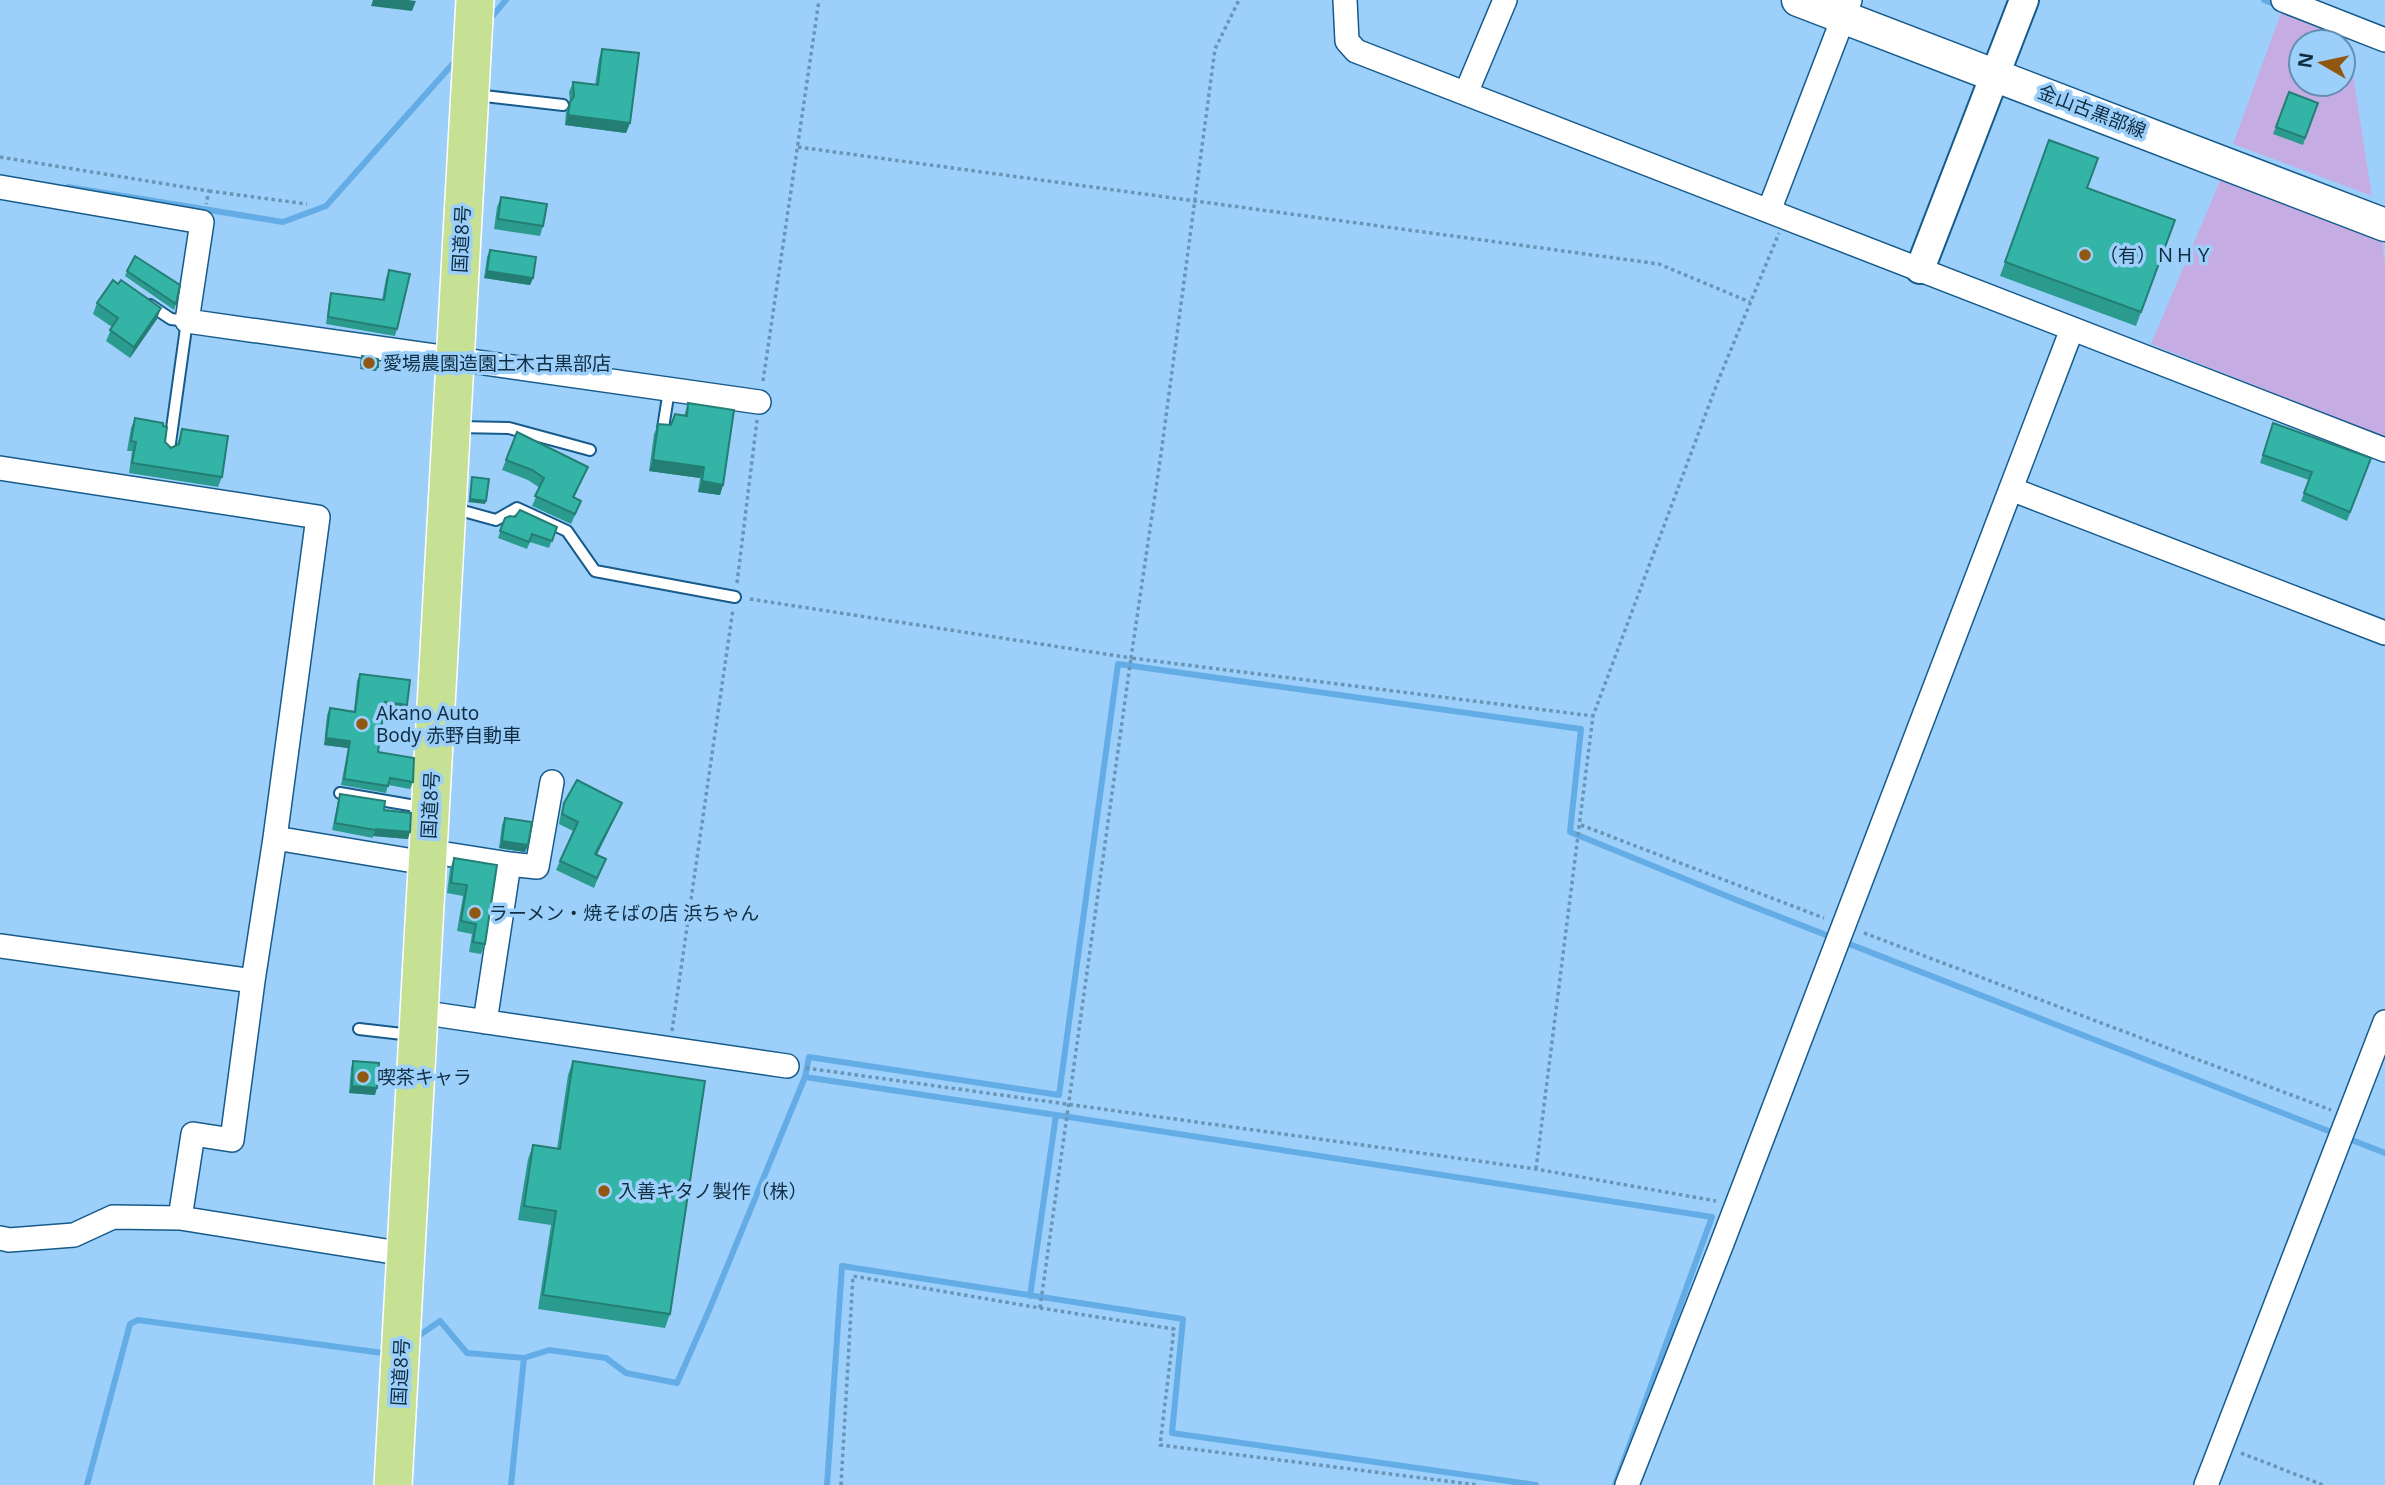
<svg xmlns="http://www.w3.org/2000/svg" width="2385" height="1485" viewBox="0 0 2385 1485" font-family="'Noto Sans','Noto Sans JP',sans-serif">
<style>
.green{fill:#c5ade4;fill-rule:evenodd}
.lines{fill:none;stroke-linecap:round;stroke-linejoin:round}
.stream{stroke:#64ace5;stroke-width:6}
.service-casing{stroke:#165b8b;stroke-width:14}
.minor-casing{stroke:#165b8b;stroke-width:26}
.tertiary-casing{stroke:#165b8b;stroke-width:32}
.secondary-casing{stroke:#165b8b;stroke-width:35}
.trunk-casing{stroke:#fff;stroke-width:40}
.path{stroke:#6994b6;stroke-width:3.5;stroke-dasharray:3.5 3.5;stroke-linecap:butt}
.service{stroke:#fff;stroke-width:10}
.minor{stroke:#fff;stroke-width:23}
.tertiary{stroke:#fff;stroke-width:28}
.secondary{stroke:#fff;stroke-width:32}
.trunk{stroke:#c6e094;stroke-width:37}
.wall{fill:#2c9b8f}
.shaded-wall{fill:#247e74}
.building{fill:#33b4a6;stroke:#247e74;stroke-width:2}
.poi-dot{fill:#915813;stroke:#9cd0fb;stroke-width:2.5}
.labels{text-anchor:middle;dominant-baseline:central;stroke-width:7;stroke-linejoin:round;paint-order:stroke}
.street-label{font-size:19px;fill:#112d42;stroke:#9cd0fb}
.poi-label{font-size:19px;fill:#112d42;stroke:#9cd0fb;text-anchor:start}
</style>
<rect width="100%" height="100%" fill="#9cd0fb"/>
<path class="green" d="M 2281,13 L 2347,37 L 2372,196 L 2233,144 ZM 2301,42 L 2343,42 L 2343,84 L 2301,84 Z
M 2222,176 L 2382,238 L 2385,266 L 2385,438 L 2151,344 Z"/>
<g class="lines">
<path class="stream" d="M 2264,0 L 2279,6
M 489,20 L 506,0
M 68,187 L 283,222 L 326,206 L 458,58
M 805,1077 L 1056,1115 L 1030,1296
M 1056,1115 L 1712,1217 L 1615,1485
M 414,1339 L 440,1321 L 467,1353 L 524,1358 L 549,1350 L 606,1358 L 626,1373 L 677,1383 L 710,1308 L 805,1077 L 809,1057 L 1059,1095 L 1118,664 L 1581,729 L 1570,832 L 1734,899 L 2385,1153
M 87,1485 L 130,1324 L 138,1320 L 390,1354
M 511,1485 L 524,1358
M 827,1485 L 842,1266 L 1183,1319 L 1172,1433 L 1536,1485"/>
<g class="service-casing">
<path id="service" d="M 476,95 L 563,105
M 150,305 L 171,319 L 187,321 L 169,450
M 457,427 L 509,428 L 590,450
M 663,428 L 669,390
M 452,508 L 496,520 L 517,508 L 567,531 L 595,571 L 735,597
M 340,793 L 427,808
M 359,1029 L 411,1035"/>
</g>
<g class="minor-casing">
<path id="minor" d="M 1345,0 L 1347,41 L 1356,51 C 1700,182 2043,315 2385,450
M 2283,0 L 2385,40
M 1466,93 L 1505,0
M 0,187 L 202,222 L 187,321 L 759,402
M 1770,208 L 1850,0
M 0,468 L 318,517 L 275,838
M 2011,489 L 2385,633
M 427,851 L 509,864 L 485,1022
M 509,864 L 537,867 L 552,782
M 0,946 L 253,981
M 419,1012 L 787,1066
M 180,1218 L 193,1134 L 232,1140 L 253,981 L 275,838 L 426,863
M 0,1238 L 9,1240 L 74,1235 L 113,1217 L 180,1218 L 405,1254
M 1627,1485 L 1721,1246 L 2072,329
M 2206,1485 L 2385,1022"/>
</g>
<g class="tertiary-casing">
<path id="tertiary" d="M 1920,269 L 2024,0"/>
</g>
<g class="secondary-casing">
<path id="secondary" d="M 1798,0 L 2385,225"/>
</g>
<g class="trunk-casing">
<path id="trunk" d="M 393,1485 L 475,0"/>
</g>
<path class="path" d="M 798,147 L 1659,264 L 1750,302
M 0,157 L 209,191 L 206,204
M 209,191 L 307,204
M 763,381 L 819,0
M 737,583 L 757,420
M 750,599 L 1131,658 L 1161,454 L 1215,49 L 1239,0
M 1581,825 L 1824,918
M 1864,933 L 2331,1110
M 672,1031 L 733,609
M 806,1068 L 1536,1169 L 1716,1201
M 1536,1169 L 1593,716 L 1718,381 L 1779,233
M 1040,1308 L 1174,1329 L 1160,1445 L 1478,1485
M 2241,1453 L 2323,1485
M 841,1485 L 853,1276 L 1040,1308 L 1131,658 L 1593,716"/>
<use href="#service" class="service"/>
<use href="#minor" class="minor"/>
<use href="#tertiary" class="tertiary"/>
<use href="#secondary" class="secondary"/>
<use href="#trunk" class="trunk"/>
</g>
<path class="wall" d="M 602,49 L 630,123 L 626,133 L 565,125 L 566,112 L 570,102 L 569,92 L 573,82 L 595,85 L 599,59 Z
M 2289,92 L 2318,103 L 2303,145 L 2273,134 Z
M 2049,140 L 2087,188 L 2175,220 L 2136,326 L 2000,276 Z
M 501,197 L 543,226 L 540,236 L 494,229 L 497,207 Z
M 490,250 L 533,278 L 530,285 L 484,278 L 487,257 Z
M 389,270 L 397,329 L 395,336 L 326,324 L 329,301 L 331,293 L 382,300 L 386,278 Z
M 127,271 L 176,304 L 174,310 L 125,276 Z
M 97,303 L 157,319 L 130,358 L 106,341 L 112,327 L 93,314 Z
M 688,403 L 723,485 L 720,495 L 698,492 L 700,478 L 649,471 L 654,434 L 658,424 L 671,425 L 684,416 Z
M 135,418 L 163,426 L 165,442 L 171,448 L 177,445 L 182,429 L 222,477 L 218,487 L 129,473 L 132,451 L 127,451 L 131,428 Z
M 2273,423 L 2371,458 L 2347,521 L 2301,501 L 2309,480 L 2260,463 Z
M 517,432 L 588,467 L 574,498 L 577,511 L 571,524 L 532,506 L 540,488 L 528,480 L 502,470 Z
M 515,517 L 557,527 L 549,548 L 530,542 L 527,549 L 498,538 L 505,518 Z
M 360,674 L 407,705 L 404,712 L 384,709 L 378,752 L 413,782 L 410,789 L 388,785 L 386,793 L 341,785 L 348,748 L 324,745 L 327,715 L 330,708 L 354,711 L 357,681 Z
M 340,794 L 384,810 L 408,839 L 373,836 L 373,838 L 332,830 L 338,801 Z
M 564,803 L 618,812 L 597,855 L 606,859 L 594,888 L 556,870 L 573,831 L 559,824 L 561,813 Z
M 505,818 L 528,845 L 525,852 L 499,848 L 502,825 Z
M 454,858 L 497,865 L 485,944 L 481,954 L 469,952 L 472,934 L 457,931 L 463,896 L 447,893 L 450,869 Z
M 353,1061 L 375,1095 L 349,1093 L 351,1068 Z
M 573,1061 L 670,1314 L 665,1328 L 538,1309 L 551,1225 L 518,1220 L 528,1159 L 533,1145 L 557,1149 L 568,1075 Z"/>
<path class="shaded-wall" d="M 373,0 L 408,0 L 416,1 L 412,11 L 371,6 Z
M 568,115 L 630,123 L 626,133 L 565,125 Z
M 487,271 L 533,278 L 530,285 L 484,278 Z
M 161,308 L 157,319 L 130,358 L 134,347 Z
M 361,365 L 378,367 L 376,371 L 360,369 Z
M 653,460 L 704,467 L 700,478 L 649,471 Z
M 702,481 L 723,485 L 720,495 L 698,492 Z
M 470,499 L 486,501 L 485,504 L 468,502 Z
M 385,702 L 407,705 L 404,712 L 382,709 Z
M 326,738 L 350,741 L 348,748 L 324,745 Z
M 622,803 L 618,812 L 592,863 L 595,854 Z
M 376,829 L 410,832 L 408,839 L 373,836 Z
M 502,841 L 528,845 L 525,852 L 499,848 Z
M 352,1086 L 377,1088 L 375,1095 L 349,1093 Z"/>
<path class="building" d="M 602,49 L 639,53 L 630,123 L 568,115 L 570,102 L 574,96 L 573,82 L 598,85 Z
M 2289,92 L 2318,103 L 2305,138 L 2276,127 Z
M 2049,140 L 2098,158 L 2087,188 L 2175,220 L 2141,312 L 2005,262 Z
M 501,197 L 547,204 L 543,226 L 498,219 Z
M 490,250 L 536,257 L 533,278 L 487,271 Z
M 135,256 L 180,285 L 176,304 L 127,271 Z
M 389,270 L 410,274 L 397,329 L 328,317 L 331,293 L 384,300 Z
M 113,280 L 118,284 L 121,280 L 161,308 L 134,347 L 110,330 L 118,318 L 97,303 Z
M 362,356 L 378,359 L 378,367 L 361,365 Z
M 688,403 L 734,410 L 723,485 L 702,481 L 704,467 L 653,460 L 658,424 L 671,425 L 675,414 L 687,416 Z
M 135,418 L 163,423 L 163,426 L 167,427 L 165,442 L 171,448 L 179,444 L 182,429 L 228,436 L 222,477 L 132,463 L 136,442 L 131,441 Z
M 2273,423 L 2371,458 L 2350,512 L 2304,493 L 2312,472 L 2263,455 Z
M 517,432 L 588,467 L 573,497 L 581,501 L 575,514 L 535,496 L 544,478 L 532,470 L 506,460 Z
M 472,477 L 489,479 L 486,501 L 470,499 Z
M 520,510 L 557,527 L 552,541 L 532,534 L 529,542 L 500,531 L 505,518 L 510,516 L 515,517 Z
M 360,674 L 410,680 L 407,705 L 385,702 L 378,752 L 414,758 L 413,782 L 390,778 L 388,786 L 344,779 L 350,741 L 326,738 L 330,708 L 355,712 Z
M 577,780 L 622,803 L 595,854 L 606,859 L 597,878 L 560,861 L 578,822 L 562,814 L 564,803 Z
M 340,794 L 385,801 L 384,810 L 411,813 L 410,832 L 376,829 L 375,830 L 335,823 Z
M 505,818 L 532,822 L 528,845 L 502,841 Z
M 454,858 L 497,865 L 485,944 L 473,942 L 476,924 L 461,921 L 467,885 L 451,883 Z
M 353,1061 L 379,1063 L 377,1088 L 352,1086 Z
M 573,1061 L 705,1081 L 670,1314 L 543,1295 L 556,1211 L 524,1206 L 533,1145 L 560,1149 Z"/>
<g class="poi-dot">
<circle cx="2085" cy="255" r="7"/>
<circle cx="369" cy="363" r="7"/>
<circle cx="362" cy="724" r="7"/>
<circle cx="475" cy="913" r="7"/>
<circle cx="363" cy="1077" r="7"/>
<circle cx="604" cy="1191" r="7"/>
</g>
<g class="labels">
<g class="street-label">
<text transform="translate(2092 111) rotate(21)">金山古黒部線</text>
<text transform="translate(461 239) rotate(-87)">国道8号</text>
<text transform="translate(430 805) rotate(-87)">国道8号</text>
<text transform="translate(400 1372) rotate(-87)">国道8号</text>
</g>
<g class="poi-label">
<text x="2099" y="255">（有）ＮＨＹ</text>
<text x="383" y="363">愛場農園造園土木古黒部店</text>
<text x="376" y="713">Akano Auto<tspan x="376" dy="22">Body 赤野自動車</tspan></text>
<text x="489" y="913">ラーメン・焼そばの店 浜ちゃん</text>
<text x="377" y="1077">喫茶キャラ</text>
<text x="618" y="1191">入善キタノ製作（株）</text>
</g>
</g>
<g transform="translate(2322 63) rotate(279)"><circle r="33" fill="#9cd0fb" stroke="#648fb1" stroke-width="2"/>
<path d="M0-5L12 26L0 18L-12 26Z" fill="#915813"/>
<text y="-10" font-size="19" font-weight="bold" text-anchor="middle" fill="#112d42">N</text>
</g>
</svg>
